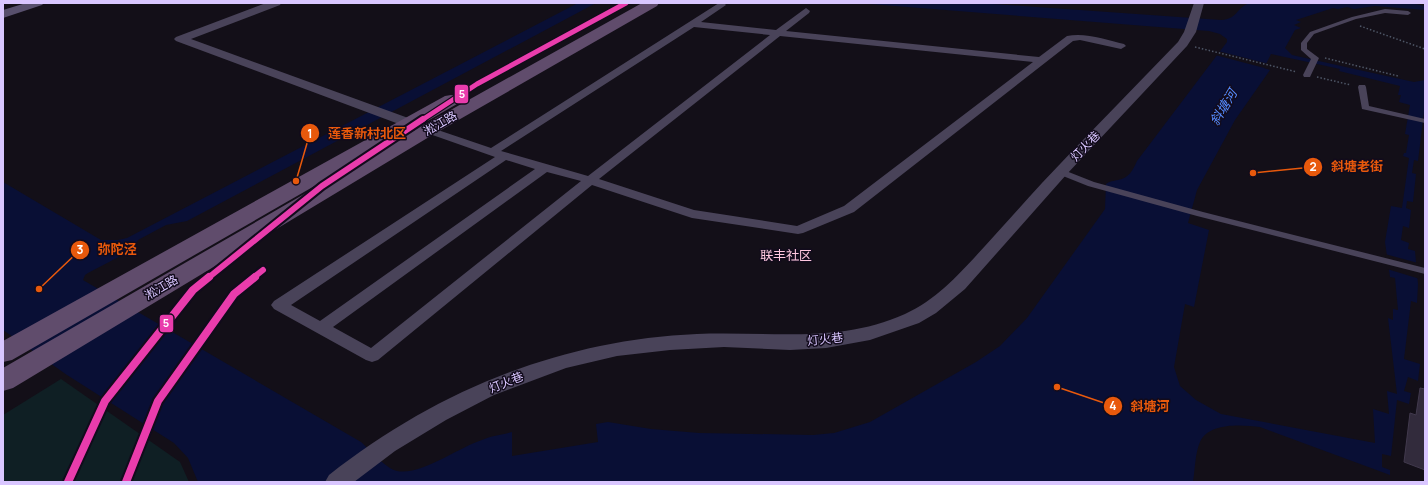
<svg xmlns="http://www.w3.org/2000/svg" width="1428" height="485" viewBox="0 0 1428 485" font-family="Manrope,'Noto Sans SC',sans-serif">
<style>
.green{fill:#0f1f24}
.water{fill:#090f35;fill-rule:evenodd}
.pier{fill:#130f18}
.building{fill:#322b3c;stroke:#41394d}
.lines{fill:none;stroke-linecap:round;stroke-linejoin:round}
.path{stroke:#4e5666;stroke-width:1.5;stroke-dasharray:1.5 2;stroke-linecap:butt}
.pedestrian{fill:#494359;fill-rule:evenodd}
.minor{fill:#494359;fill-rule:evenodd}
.tertiary{fill:#494359;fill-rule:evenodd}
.secondary{fill:#58506d;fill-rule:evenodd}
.primary{fill:#604c6c;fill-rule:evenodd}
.metro-1-far2-casing{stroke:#120b1c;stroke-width:7}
.metro-1-far1-casing{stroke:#120b1c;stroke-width:10}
.metro-1-casing{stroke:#120b1c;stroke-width:12}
.metro-1-far2{stroke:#e93cac;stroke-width:5}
.metro-1-far1{stroke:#e93cac;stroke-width:6}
.metro-1{stroke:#e93cac;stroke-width:8}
.labels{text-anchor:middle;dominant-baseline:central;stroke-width:3;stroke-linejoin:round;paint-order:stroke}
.street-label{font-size:12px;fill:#d9c6ff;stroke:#120b1c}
.water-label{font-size:13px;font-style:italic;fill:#558bff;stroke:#120b1c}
.neighbourhood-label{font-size:13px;fill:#ffc8df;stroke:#120b1c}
.leader{fill:none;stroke:#e8590c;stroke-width:1.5}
.callout-dot{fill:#e8590c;stroke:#120b1c;stroke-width:1.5}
.mark-label{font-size:12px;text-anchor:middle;font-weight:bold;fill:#fff}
.callout-label{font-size:13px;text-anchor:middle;font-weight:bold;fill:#e8590c;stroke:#120b1c;stroke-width:3;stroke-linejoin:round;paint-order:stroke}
.line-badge{stroke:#120b1c;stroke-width:1.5}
.badge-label{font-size:11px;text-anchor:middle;font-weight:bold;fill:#fff}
</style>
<rect width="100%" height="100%" fill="#130f18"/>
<path class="green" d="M 61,379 L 180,462 L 189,482 L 3,482 L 3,415 Z"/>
<path class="water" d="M 578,3 L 596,3 L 187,221 L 166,225 L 138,240 L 132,250 L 88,273 L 85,275 L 83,280 L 361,442 C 370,450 385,468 397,471 C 421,476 459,447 482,440 C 491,436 502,435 512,432 L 512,456 L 598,442 L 596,424 L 608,422 L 651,429 L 699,433 L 813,435 L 834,433 L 870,422 L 976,362 L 1000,346 L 1027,318 L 1105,209 L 1106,184 C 1110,181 1113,181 1118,180 C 1129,178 1133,170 1137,161 L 1227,42 L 1227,39 L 1220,34 L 1209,31 L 857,3 L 979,3 L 1221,20 C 1238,19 1235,9 1249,3 L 1411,3 L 1425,6 L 1425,10 L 1375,6 L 1354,9 L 1347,7 L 1338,9 L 1333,8 L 1296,20 L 1301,22 L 1294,25 L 1301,28 L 1295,30 L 1285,48 L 1292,55 L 1350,68 L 1414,82 L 1425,80 L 1425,104 L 1418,161 L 1414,160 L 1412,173 L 1416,174 L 1413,202 L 1407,201 L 1406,208 L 1411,210 L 1409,228 L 1403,226 L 1401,240 L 1409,243 L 1408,249 L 1415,251 L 1418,284 L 1417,303 L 1411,301 L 1404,359 L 1420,364 L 1418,381 L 1408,377 L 1404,391 L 1411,393 L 1409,404 L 1397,400 L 1391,456 L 1382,454 L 1382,467 L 1390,470 L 1390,475 L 1260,427 C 1242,425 1209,422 1200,442 C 1195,453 1195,470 1193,482 L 198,482 L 188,458 L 174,443 L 67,375 L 3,330 L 3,182 L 101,240 L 118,240 L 127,238 ZM 1271,54 L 1340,69 L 1339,71 L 1400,86 L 1398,95 L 1401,95 L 1399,102 L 1410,105 L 1405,134 L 1409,135 L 1406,153 L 1404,153 L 1403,156 L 1409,158 L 1402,208 L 1391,206 L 1385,242 L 1390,277 L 1395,278 L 1398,310 L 1393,309 L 1393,320 L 1388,318 L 1397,394 L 1387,391 L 1389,414 L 1373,409 L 1375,443 L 1221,414 L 1196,400 L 1180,386 L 1174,367 L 1185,304 L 1194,307 L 1209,230 L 1188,223 L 1197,190 L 1235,120 L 1270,70 L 1264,68 Z"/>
<path class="pier" d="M 1218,51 L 1269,64 L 1267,67 L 1272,70 L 1215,55 Z
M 1385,254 L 1418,263 L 1420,279 L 1387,269 Z"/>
<path class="building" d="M 1420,388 L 1425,389 L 1425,470 L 1404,462 L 1410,413 L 1416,415 Z"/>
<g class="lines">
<path class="path" d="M 1360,26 L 1425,49
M 1195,47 L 1297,72
M 1325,58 L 1398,76
M 1317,77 L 1351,85"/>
<path class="pedestrian" d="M 1385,9 L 1408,11 L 1411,13 L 1408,15 L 1385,13 L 1356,19 L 1314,34 L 1307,43 L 1307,49 L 1319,58 L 1310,77 L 1304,77 L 1303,75 L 1311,59 L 1301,50 L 1301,43 L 1310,32 L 1352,17 Z
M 1359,85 L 1365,85 L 1366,87 L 1369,106 L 1425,119 L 1425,123 L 1362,109 L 1358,87 Z
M 1061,169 L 1094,182 L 1203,212 L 1425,268 L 1425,274 L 1197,216 L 1088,186 L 1058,174 L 1057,172 L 1058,170 Z"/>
<path class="minor" d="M 719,3 L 724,3 L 726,5 L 701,22 L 776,30 L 806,8 L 810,11 L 809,13 L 786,31 L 1039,57 L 1067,36 C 1085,32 1107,40 1124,44 L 1126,46 L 1121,49 L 1080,40 L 1073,41 L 854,212 L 803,233 L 798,234 L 692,218 L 592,185 L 378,360 L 372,362 L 366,360 L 274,309 L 271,305 L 274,301 L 495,157 L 424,132 L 422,130 L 424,128 L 432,128 L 491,148 ZM 694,27 L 770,35 L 588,176 L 501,151 ZM 780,36 L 1033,62 L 844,206 L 797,226 L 694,210 L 599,179 ZM 506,160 L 535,169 L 320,321 L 291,305 ZM 547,172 L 581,181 L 371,348 L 333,327 Z"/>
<path class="tertiary" d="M 266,3 L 281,3 L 280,5 L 191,39 L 433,127 L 435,130 L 433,133 L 428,134 L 423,133 L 176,41 L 174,39 L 176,37 Z
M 1194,3 L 1204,3 L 1196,32 L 1187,46 L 1066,175 L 965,289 L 936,313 L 919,323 L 870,340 L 826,348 L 790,350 L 724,347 L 670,350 L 617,356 L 566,368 L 494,395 L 446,420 L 395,451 L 354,482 L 325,482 L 329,475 C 436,391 560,340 697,334 C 768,331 839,344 905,314 C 938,299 961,272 985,246 C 1004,225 1023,204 1042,183 C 1087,135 1133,89 1178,42 L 1184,32 Z"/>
<path class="secondary" d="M 26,3 L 44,3 L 42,5 L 3,18 L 3,10 Z"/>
<path class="primary" d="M 642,3 L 659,3 L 657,6 L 434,134 L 13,388 L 3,391 L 3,368 L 422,126 Z
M 451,95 L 457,96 L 459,100 L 457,104 L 12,360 L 3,362 L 3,341 L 445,96 Z"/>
<g class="metro-1-far2-casing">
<path id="metro-1-far2" d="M 422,120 L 477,84 L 626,3"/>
</g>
<g class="metro-1-far1-casing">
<path id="metro-1-far1" d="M 208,278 L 322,186 L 423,119
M 253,278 L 263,270"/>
</g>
<g class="metro-1-casing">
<path id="metro-1" d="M 68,482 L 105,401 L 193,290 L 209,277
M 126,482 L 158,401 L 234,294 L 255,277"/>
</g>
<use href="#metro-1-far2" class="metro-1-far2"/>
<use href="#metro-1-far1" class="metro-1-far1"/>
<use href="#metro-1" class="metro-1"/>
</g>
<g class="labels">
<g class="street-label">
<text transform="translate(440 123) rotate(-30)">淞江路</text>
<text transform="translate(1085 146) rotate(-46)">灯火巷</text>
<text transform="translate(161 287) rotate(-30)">淞江路</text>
<text transform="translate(825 339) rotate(-6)">灯火巷</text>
<text transform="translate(506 382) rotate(-22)">灯火巷</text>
</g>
<g class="water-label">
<text transform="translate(1223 107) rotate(-59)">斜塘河</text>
</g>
<g class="neighbourhood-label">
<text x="786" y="255">联丰社区</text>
</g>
</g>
<path class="leader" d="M296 181L310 133M1253 173L1313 167M39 289L80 250M1057 387L1113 406"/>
<g class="callout-dot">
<circle cx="296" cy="181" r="4"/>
<circle cx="1253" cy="173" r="4"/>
<circle cx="39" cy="289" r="4"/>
<circle cx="1057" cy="387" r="4"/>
<circle cx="310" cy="133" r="10"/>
<circle cx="1313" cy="167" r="10"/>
<circle cx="80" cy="250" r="10"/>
<circle cx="1113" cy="406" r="10"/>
</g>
<g class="mark-label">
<text x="310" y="138">1</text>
<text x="1313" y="171">2</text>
<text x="80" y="254">3</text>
<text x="1113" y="410">4</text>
</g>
<g class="callout-label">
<text x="367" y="138">莲香新村北区</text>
<text x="1357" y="171">斜塘老街</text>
<text x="117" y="254">弥陀泾</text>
<text x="1150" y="411">斜塘河</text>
</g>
<g class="line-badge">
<rect x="454" y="84" width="15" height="20" rx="4" fill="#e93cac"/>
<rect x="159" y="314" width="15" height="19" rx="4" fill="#e93cac"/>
</g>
<g class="badge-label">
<text x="462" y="98">5</text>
<text x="166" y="327">5</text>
</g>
<rect width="1428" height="485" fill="none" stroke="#d9c6ff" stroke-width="8"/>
</svg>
